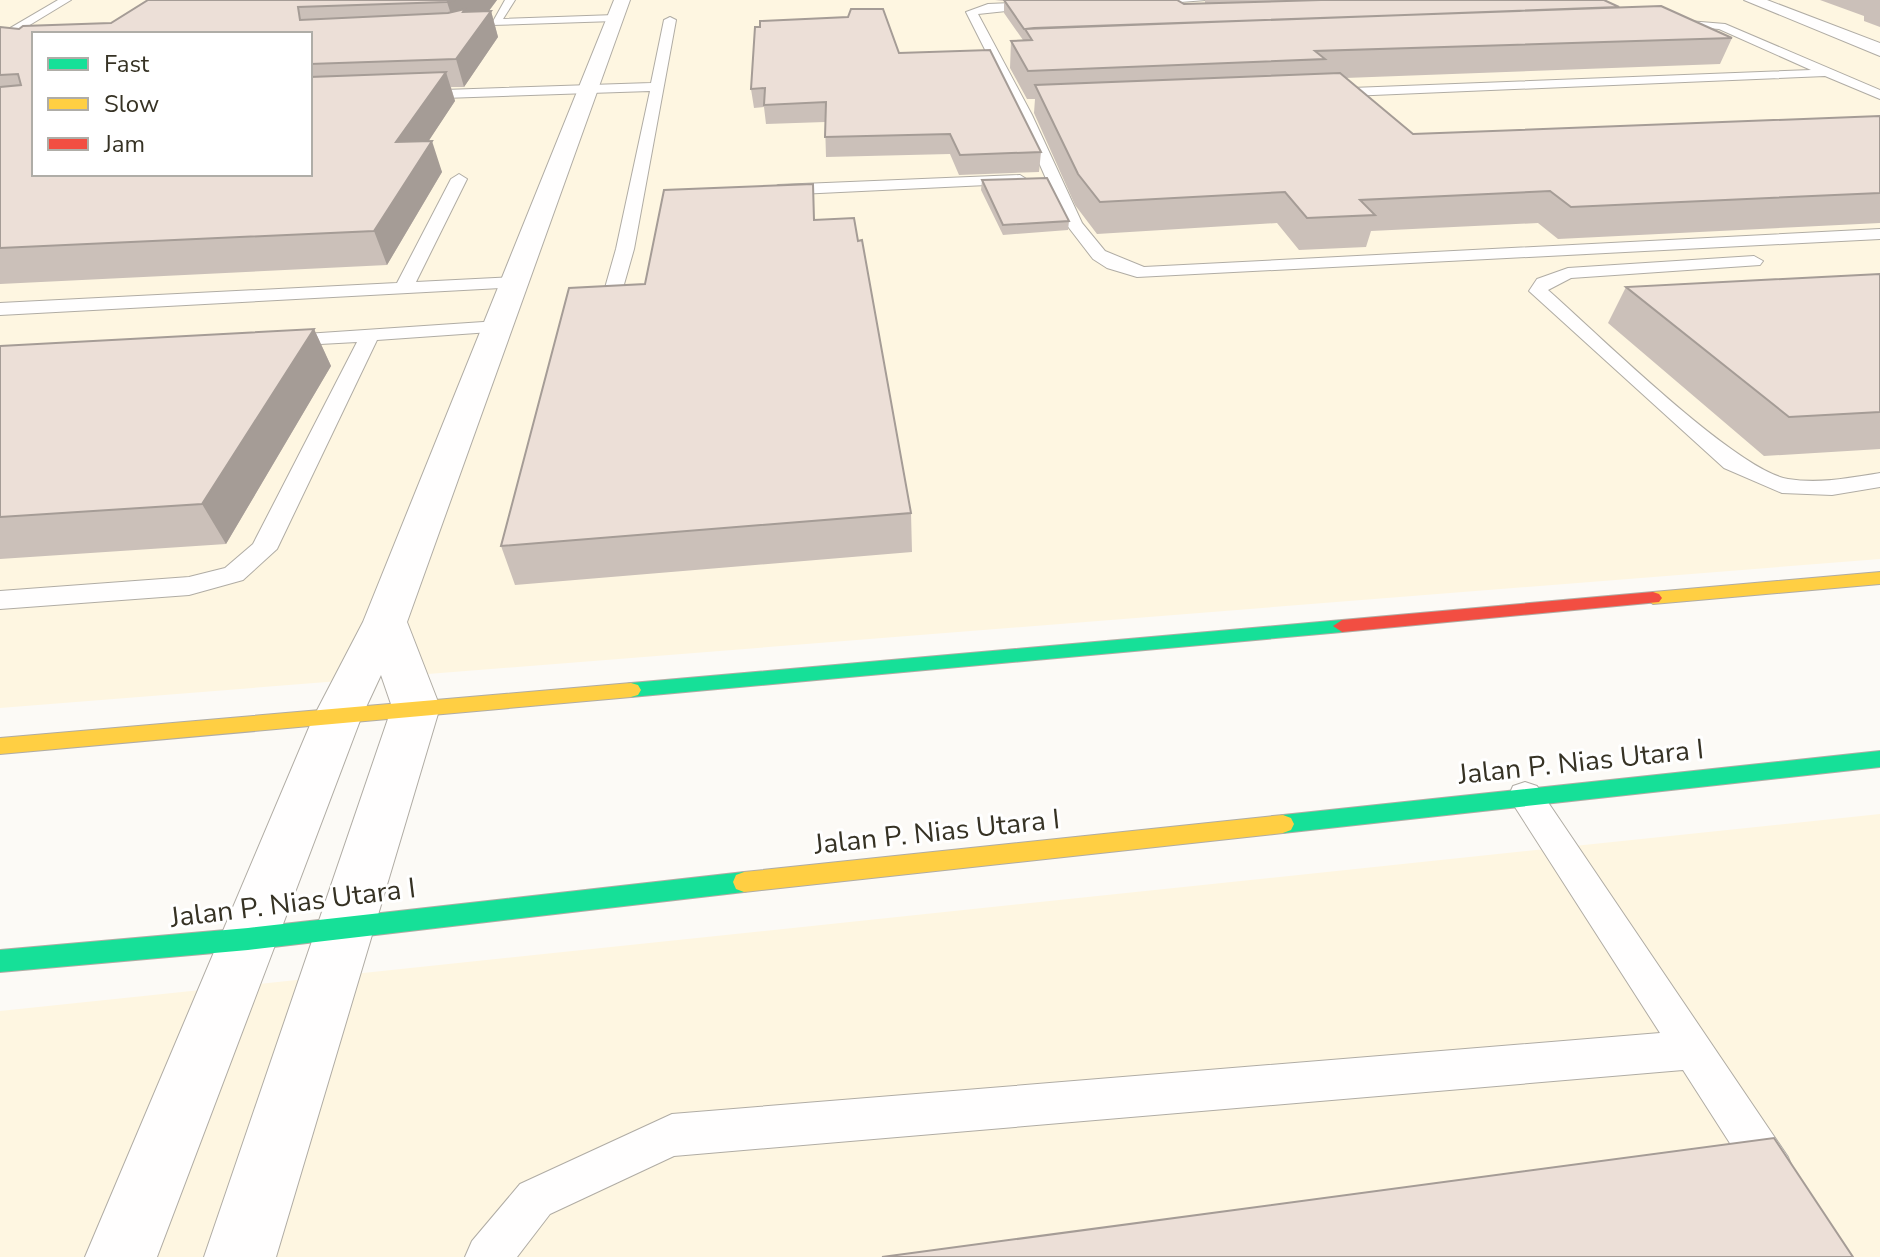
<svg xmlns="http://www.w3.org/2000/svg" width="1880" height="1257" viewBox="0 0 1880 1257" font-family="'Nunito Sans',sans-serif">
<style>
.built{fill:#fef6e1;fill-rule:evenodd}
.lines{fill:none;stroke-linecap:round;stroke-linejoin:round}
.lane-casing{stroke:#b0aca4;stroke-width:2}
.street-casing{stroke:#b0aca4;stroke-width:2}
.fast-casing{stroke:#b0aca4;stroke-width:2}
.slow-casing{stroke:#b0aca4;stroke-width:2}
.jam-casing{stroke:#b0aca4;stroke-width:2}
.lane{fill:#fffefe;fill-rule:evenodd}
.street{fill:#fffefe;fill-rule:evenodd}
.fast{fill:#16e098;fill-rule:evenodd}
.slow{fill:#ffcf43;fill-rule:evenodd}
.jam{fill:#f24e42;fill-rule:evenodd}
.wall{fill:#cbc0b9;fill-rule:evenodd}
.shaded-wall{fill:#a59c96}
.building{fill:#ecdfd7;stroke:#a59c96;stroke-width:2}
.labels{text-anchor:middle;dominant-baseline:central;stroke-width:6;stroke-linejoin:round;paint-order:stroke}
.near-street-label{font-size:28px;fill:#363224;stroke:#fff}
</style>
<rect width="100%" height="100%" fill="#fcfaf6"/>
<path class="built" d="M 0,0 L 1880,0 L 1880,559 L 0,708 ZM 34,34 L 310,34 L 310,174 L 34,174 Z
M 1880,814 L 1880,1257 L 0,1257 L 0,1011 Z"/>
<g class="lines">
<g class="lane-casing">
<path id="lane" d="M 58,0 L 71,0 L 0,43 L 0,34 Z
M 505,0 L 515,0 L 503,19 L 615,15 L 621,18 L 615,21 L 491,25 Z
M 1138,0 L 1206,0 L 1142,5 Z
M 1040,2 L 1044,7 L 978,14 L 1032,115 L 1082,223 L 1105,251 L 1144,267 L 1880,229 L 1880,239 L 1137,277 L 1107,268 L 1093,259 L 1066,224 L 1018,115 L 966,12 L 988,4 Z
M 670,17 L 676,20 L 634,249 L 619,302 L 610,308 L 601,302 L 616,249 L 650,91 L 415,99 L 408,95 L 415,91 L 651,83 L 664,20 Z
M 1664,19 L 1725,24 L 1880,90 L 1880,99 L 1825,76 L 1326,97 L 1319,93 L 1326,89 L 1811,70 L 1719,29 L 1660,24 Z
M 459,174 L 467,179 L 416,282 L 514,277 L 521,279 L 521,287 L 0,315 L 0,303 L 397,283 L 451,179 Z
M 1020,175 L 1028,180 L 1026,183 L 778,195 L 770,190 L 778,185 Z
M 1754,256 L 1763,261 L 1760,265 L 1571,278 L 1548,290 C 1596,332 1735,470 1788,479 C 1819,484 1850,478 1880,473 L 1880,487 L 1832,495 L 1782,493 L 1724,468 L 1529,291 L 1537,279 L 1568,268 Z
M 498,321 L 505,323 L 508,327 L 505,331 L 377,340 L 277,549 L 243,580 L 189,595 L 0,609 L 0,591 L 189,577 L 225,568 L 253,544 L 357,342 L 283,346 L 276,344 L 273,340 L 276,336 Z
M 1525,782 L 1537,786 L 1788,1157 L 1794,1172 L 1788,1187 L 1773,1193 L 1758,1187 L 1683,1070 L 674,1156 L 550,1214 L 517,1257 L 465,1257 L 472,1241 L 520,1184 L 672,1114 L 1660,1033 L 1513,804 L 1509,795 L 1513,786 Z"/>
</g>
<g class="street-casing">
<path id="street" d="M 614,0 L 630,0 L 407,622 L 440,707 L 276,1257 L 204,1257 L 392,707 L 381,675 L 361,718 L 157,1257 L 85,1257 L 313,718 L 363,622 Z
M 1744,0 L 1767,0 L 1880,43 L 1880,56 Z"/>
</g>
<g class="fast-casing">
<path id="fast" d="M 1342,620 L 1351,626 L 1342,632 L 631,697 L 624,695 L 621,690 L 624,685 L 631,683 Z
M 1880,751 L 1880,767 L 1283,833 L 1275,830 L 1272,824 L 1275,818 L 1283,815 Z
M 744,872 L 752,875 L 755,882 L 752,889 L 744,892 L 248,950 L 0,972 L 0,950 L 248,928 Z"/>
</g>
<g class="slow-casing">
<path id="slow" d="M 1880,572 L 1880,584 L 1653,604 L 1644,598 L 1653,592 Z
M 631,683 L 638,685 L 641,690 L 638,695 L 631,697 L 0,754 L 0,738 Z
M 1283,815 L 1291,818 L 1294,824 L 1291,830 L 1283,833 L 744,892 L 736,889 L 733,882 L 736,875 L 744,872 Z"/>
</g>
<g class="jam-casing">
<path id="jam" d="M 1653,592 L 1659,594 L 1662,598 L 1659,602 L 1342,632 L 1333,626 L 1342,620 Z"/>
</g>
<use href="#lane" class="lane"/>
<use href="#street" class="street"/>
<use href="#fast" class="fast"/>
<use href="#slow" class="slow"/>
<use href="#jam" class="jam"/>
</g>
<path class="wall" d="M 148,0 L 497,0 L 489,11 L 491,11 L 498,37 L 464,87 L 451,87 L 455,101 L 428,141 L 442,172 L 387,265 L 0,284 L 0,27 L 19,29 L 111,23 ZM 34,34 L 310,34 L 310,174 Z
M 995,0 L 1179,0 L 1179,1 L 1184,4 L 1205,4 L 1205,0 L 1604,0 L 1619,7 L 1732,38 L 1720,64 L 1345,78 L 1413,134 L 1880,116 L 1880,223 L 1558,239 L 1538,223 L 1371,231 L 1366,247 L 1299,250 L 1277,223 L 1097,234 L 1075,205 L 1034,113 L 1035,99 L 1027,99 L 1010,68 L 1011,41 L 1023,40 L 1004,13 L 1004,1 Z
M 1820,0 L 1880,0 L 1880,27 L 1864,21 L 1864,16 Z
M 899,53 L 1041,152 L 1039,172 L 959,175 L 950,154 L 826,157 L 825,122 L 766,124 L 764,107 L 754,108 L 751,89 Z
M 982,180 L 1069,221 L 1068,230 L 1003,235 L 981,190 Z
M 816,220 L 911,513 L 912,552 L 515,585 L 501,546 Z
M 1880,274 L 1880,449 L 1764,456 L 1608,323 L 1626,287 Z
M 314,329 L 331,366 L 226,544 L 0,559 L 0,346 Z"/>
<path class="shaded-wall" d="M 455,0 L 497,0 L 482,20 L 455,27 L 447,2 Z
M 491,11 L 498,37 L 464,87 L 456,59 Z
M 446,72 L 455,101 L 407,174 L 396,142 Z
M 432,141 L 442,172 L 387,265 L 374,231 Z
M 314,329 L 331,366 L 226,544 L 202,504 Z"/>
<path class="building" d="M 148,0 L 455,0 L 447,2 L 298,7 L 300,20 L 448,13 L 465,9 L 463,12 L 491,11 L 456,59 L 310,64 L 310,34 L 34,34 L 34,174 L 310,174 L 310,77 L 446,72 L 396,142 L 432,141 L 374,231 L 0,248 L 0,87 L 21,85 L 18,74 L 0,75 L 0,27 L 19,29 L 23,26 L 111,23 Z
M 1004,0 L 1177,0 L 1184,4 L 1321,0 L 1604,0 L 1619,7 L 1024,29 Z
M 1661,6 L 1732,38 L 1315,51 L 1325,59 L 1028,71 L 1011,41 L 1032,40 L 1025,29 L 1034,28 Z
M 851,9 L 883,9 L 899,53 L 990,50 L 1041,152 L 960,155 L 950,134 L 825,137 L 826,102 L 764,105 L 765,88 L 751,89 L 755,27 L 760,27 L 760,21 L 848,17 Z
M 1340,73 L 1413,134 L 1880,116 L 1880,193 L 1571,207 L 1550,191 L 1360,200 L 1375,215 L 1307,218 L 1285,192 L 1100,202 L 1078,174 L 1035,85 Z
M 1047,178 L 1069,221 L 1003,225 L 982,180 Z
M 813,184 L 814,220 L 854,218 L 858,241 L 862,240 L 911,513 L 501,546 L 569,288 L 645,284 L 664,190 Z
M 1880,274 L 1880,412 L 1789,417 L 1626,287 Z
M 314,329 L 202,504 L 0,517 L 0,346 Z
M 1774,1138 L 1853,1257 L 882,1257 Z"/>
<g class="labels">
<g class="near-street-label">
<text transform="translate(1581 762) rotate(-6)">Jalan P. Nias Utara I</text>
<text transform="translate(937 832) rotate(-6)">Jalan P. Nias Utara I</text>
<text transform="translate(293 903) rotate(-7)">Jalan P. Nias Utara I</text>
</g>
</g>
<rect x="32" y="32" width="280" height="144" fill="#ffffff" stroke="#afada7" stroke-width="2"/>
<rect x="48" y="58" width="40" height="12" fill="#16e098" stroke="#afada7" stroke-width="2"/>
<text x="104" y="72" font-size="24" fill="#363224">Fast</text>
<rect x="48" y="98" width="40" height="12" fill="#ffcf43" stroke="#afada7" stroke-width="2"/>
<text x="104" y="112" font-size="24" fill="#363224">Slow</text>
<rect x="48" y="138" width="40" height="12" fill="#f24e42" stroke="#afada7" stroke-width="2"/>
<text x="104" y="152" font-size="24" fill="#363224">Jam</text>
</svg>
